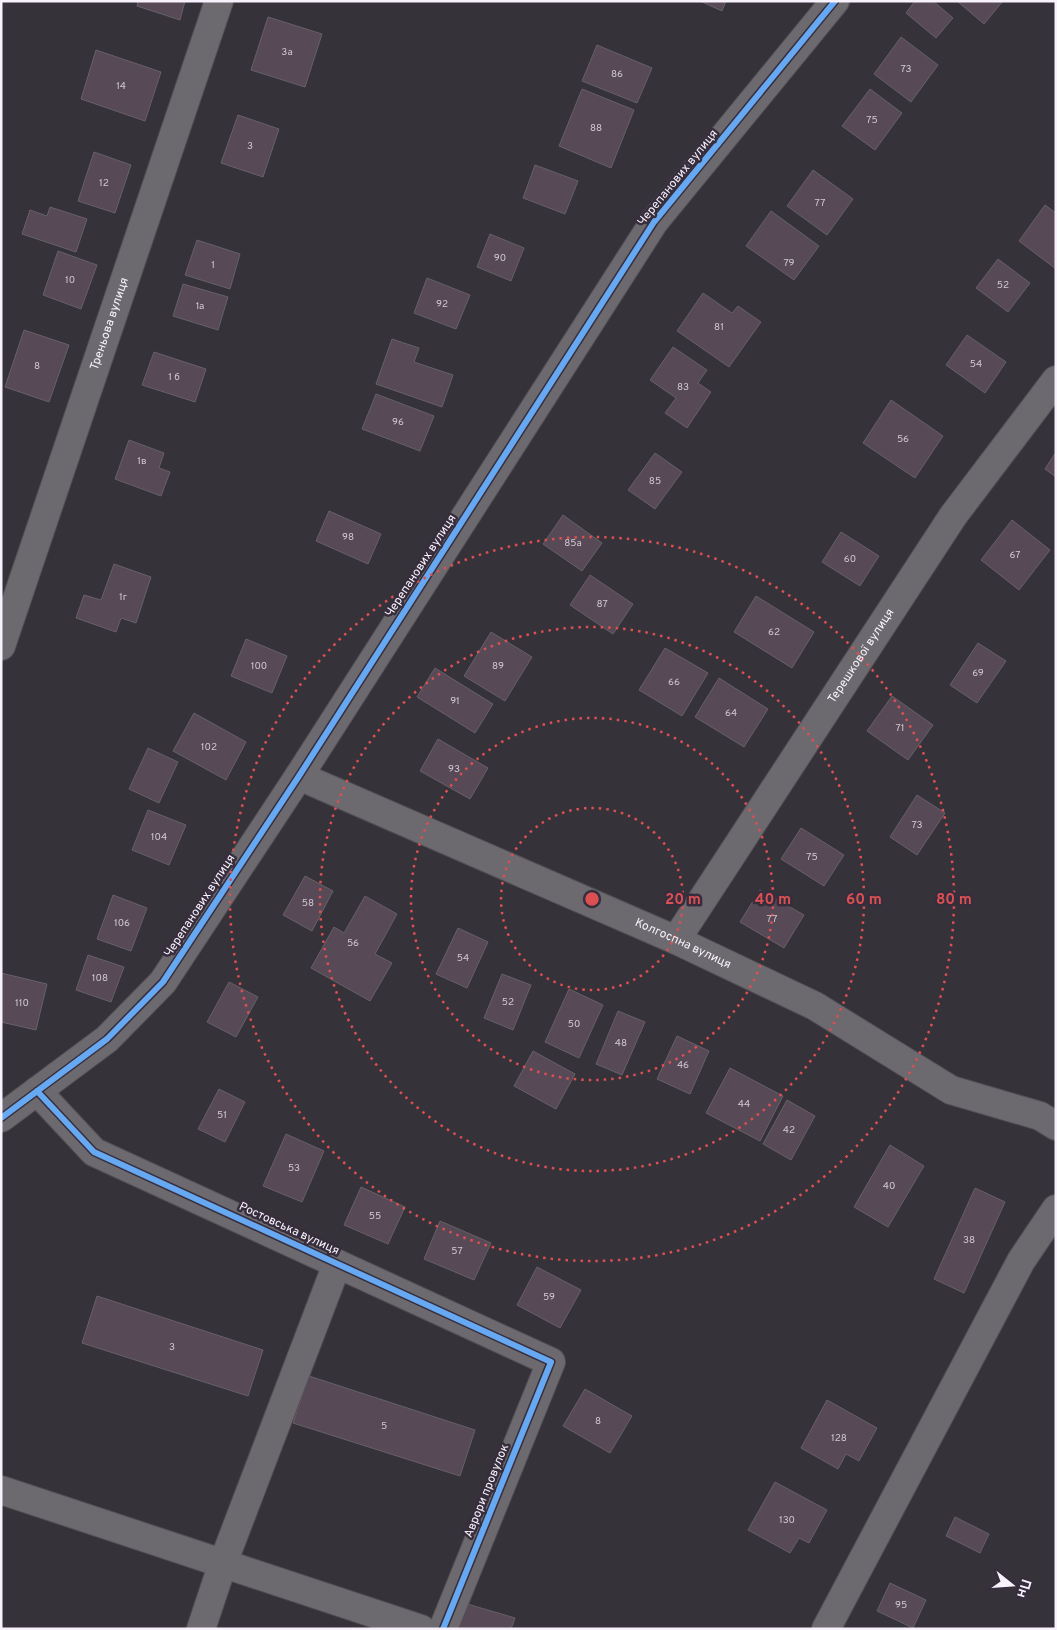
<svg xmlns="http://www.w3.org/2000/svg" width="1057" height="1630" viewBox="0 0 1057 1630" font-family="Overpass,sans-serif">
<style>
.building{fill:#584956;stroke:#666167}
.lines{fill:none;stroke-linecap:round;stroke-linejoin:round}
.minor-casing{stroke:#524e55;stroke-width:30}
.minor{stroke:#6c696f;stroke-width:28}
.cycleway-casing{stroke:#372e3d;stroke-width:9}
.cycleway{stroke:#66a8f1;stroke-width:6}
.ring{fill:none;stroke:#dd5052;stroke-width:2.5;stroke-dasharray:2.5 5}
.labels{text-anchor:middle;dominant-baseline:central;stroke-width:5;stroke-linejoin:round;paint-order:stroke}
.number-label{font-size:10px;fill:#d0c8d2}
.street-label{font-size:12px;fill:#f8f2fc;stroke:#372e3d}
.centre{fill:#dd5052;stroke:#372e3d;stroke-width:2.5}
.ring-label{font-size:15px;text-anchor:middle;font-weight:bold;fill:#dd5052;stroke:#372e3d;stroke-width:5;stroke-linejoin:round;paint-order:stroke}
</style>
<rect width="100%" height="100%" fill="#36323a"/>
<path class="building" d="M 138,1 L 185,1 L 180,20 L 137,6 Z
M 700,1 L 726,1 L 722,11 Z
M 915,1 L 933,1 L 953,18 L 936,38 L 906,13 Z
M 957,1 L 1003,1 L 984,24 Z
M 268,17 L 322,34 L 305,87 L 251,70 Z
M 901,37 L 938,65 L 911,102 L 874,74 Z
M 597,45 L 652,68 L 637,103 L 582,81 Z
M 96,50 L 161,72 L 145,121 L 81,99 Z
M 582,89 L 634,110 L 611,168 L 559,146 Z
M 870,89 L 902,113 L 875,150 L 842,126 Z
M 238,115 L 279,129 L 263,177 L 221,163 Z
M 94,152 L 131,165 L 115,213 L 78,201 Z
M 535,165 L 578,181 L 565,214 L 523,198 Z
M 813,170 L 853,199 L 827,235 L 787,206 Z
M 1045,205 L 1056,213 L 1056,269 L 1019,241 Z
M 50,207 L 87,219 L 76,252 L 22,234 L 30,210 L 47,216 Z
M 771,211 L 819,246 L 794,280 L 746,246 Z
M 490,234 L 524,248 L 511,281 L 477,267 Z
M 197,240 L 240,254 L 230,289 L 185,275 Z
M 58,251 L 97,265 L 81,309 L 43,295 Z
M 998,259 L 1030,283 L 1008,312 L 976,288 Z
M 427,278 L 470,295 L 456,329 L 414,313 Z
M 183,284 L 228,297 L 218,330 L 173,316 Z
M 703,293 L 732,313 L 738,306 L 761,322 L 729,367 L 677,331 Z
M 24,330 L 69,345 L 49,402 L 5,387 Z
M 967,335 L 1006,362 L 985,393 L 946,365 Z
M 392,339 L 419,348 L 414,362 L 453,375 L 442,407 L 376,384 Z
M 673,347 L 707,370 L 698,383 L 711,392 L 687,428 L 665,413 L 676,398 L 650,380 Z
M 154,352 L 206,369 L 195,402 L 142,385 Z
M 376,394 L 434,416 L 420,451 L 362,429 Z
M 891,400 L 943,436 L 915,478 L 863,443 Z
M 129,440 L 164,453 L 159,468 L 170,472 L 161,496 L 115,479 Z
M 1056,452 L 1056,477 L 1045,469 Z
M 655,453 L 682,472 L 655,509 L 628,490 Z
M 329,511 L 381,534 L 368,564 L 316,541 Z
M 563,515 L 602,543 L 582,571 L 543,544 Z
M 1012,520 L 1050,550 L 1019,590 L 981,560 Z
M 841,532 L 879,556 L 860,586 L 822,562 Z
M 114,564 L 151,577 L 136,623 L 121,618 L 116,632 L 76,618 L 84,595 L 101,600 Z
M 590,575 L 633,604 L 613,634 L 570,605 Z
M 756,596 L 814,632 L 792,668 L 734,632 Z
M 491,632 L 532,657 L 505,701 L 464,676 Z
M 246,639 L 287,656 L 272,693 L 231,676 Z
M 978,643 L 1006,661 L 977,703 L 950,685 Z
M 665,648 L 708,673 L 682,716 L 639,690 Z
M 435,668 L 493,704 L 475,733 L 417,697 Z
M 719,678 L 768,709 L 744,747 L 695,717 Z
M 892,696 L 933,725 L 908,760 L 867,731 Z
M 194,713 L 246,742 L 226,780 L 173,751 Z
M 438,739 L 488,768 L 470,799 L 420,771 Z
M 148,748 L 178,762 L 159,803 L 129,789 Z
M 917,795 L 945,813 L 917,855 L 890,837 Z
M 148,810 L 186,825 L 169,865 L 132,850 Z
M 801,828 L 844,855 L 824,886 L 781,859 Z
M 305,876 L 333,891 L 312,931 L 283,915 Z
M 760,890 L 804,915 L 784,948 L 740,922 Z
M 113,895 L 147,908 L 131,951 L 97,939 Z
M 365,896 L 397,914 L 375,954 L 392,963 L 370,1001 L 311,968 L 334,927 L 344,933 Z
M 458,928 L 488,942 L 467,988 L 436,974 Z
M 88,955 L 124,967 L 111,1002 L 76,990 Z
M 1,973 L 47,984 L 36,1030 L 1,1022 Z
M 502,974 L 531,985 L 513,1030 L 484,1018 Z
M 229,982 L 258,997 L 236,1037 L 207,1022 Z
M 569,989 L 603,1005 L 579,1058 L 545,1042 Z
M 618,1011 L 645,1022 L 622,1075 L 596,1064 Z
M 677,1036 L 709,1051 L 690,1094 L 657,1079 Z
M 533,1051 L 575,1074 L 556,1109 L 514,1086 Z
M 730,1068 L 783,1096 L 760,1141 L 706,1113 Z
M 219,1089 L 245,1102 L 225,1142 L 198,1129 Z
M 787,1100 L 815,1116 L 791,1160 L 763,1144 Z
M 286,1134 L 324,1151 L 302,1202 L 263,1186 Z
M 890,1145 L 924,1166 L 888,1227 L 854,1207 Z
M 361,1187 L 405,1207 L 388,1244 L 344,1225 Z
M 975,1188 L 1005,1202 L 964,1293 L 934,1279 Z
M 440,1221 L 491,1243 L 474,1280 L 424,1259 Z
M 537,1267 L 581,1290 L 560,1328 L 517,1305 Z
M 97,1296 L 263,1350 L 248,1396 L 82,1343 Z
M 309,1376 L 475,1430 L 460,1476 L 293,1423 Z
M 585,1389 L 632,1416 L 610,1453 L 563,1426 Z
M 827,1400 L 877,1428 L 859,1461 L 846,1454 L 838,1469 L 801,1448 Z
M 775,1482 L 827,1510 L 809,1543 L 799,1538 L 790,1553 L 748,1530 Z
M 955,1517 L 989,1534 L 980,1553 L 946,1536 Z
M 890,1583 L 926,1600 L 913,1628 L 877,1611 Z
M 464,1603 L 515,1618 L 511,1629 L 457,1629 Z"/>
<g class="lines">
<g class="minor-casing">
<g id="minor">
<path id="s1" d="M 1,646 L 219,1"/>
<path id="s2" d="M 299,776 L 676,940 L 815,1006 L 951,1090 L 1040,1116 L 1056,1126"/>
<path id="s3" d="M 676,940 L 953,516 L 1056,380"/>
<path d="M 37,1091 L 94,1152 L 551,1362 L 443,1629"/>
<path d="M 1,1118 L 107,1039 L 163,982 L 299,776 L 654,222 L 835,1"/>
<path d="M 1,1490 L 421,1629"/>
<path d="M 201,1629 L 223,1563 L 337,1264"/>
<path d="M 826,1629 L 1021,1261 L 1056,1209"/>
</g>
</g>
<use href="#minor" class="minor"/>
<g class="cycleway-casing">
<path id="cycleway" d="M 37,1091 L 94,1152 L 551,1362 L 443,1629
M 1,1118 L 107,1039 L 163,982 L 299,776 L 654,222 L 835,1"/>
</g>
<use href="#cycleway" class="cycleway"/>
</g>
<g class="ring">
<circle cx="592" cy="899" r="91"/>
<circle cx="592" cy="899" r="181"/>
<circle cx="592" cy="899" r="272"/>
<circle cx="592" cy="899" r="362"/>
</g>
<g class="labels">
<g class="number-label">
<text x="287" y="52">3а</text>
<text x="906" y="69">73</text>
<text x="617" y="74">86</text>
<text x="121" y="86">14</text>
<text x="872" y="120">75</text>
<text x="596" y="128">88</text>
<text x="250" y="146">3</text>
<text x="104" y="183">12</text>
<text x="820" y="203">77</text>
<text x="500" y="258">90</text>
<text x="789" y="263">79</text>
<text x="213" y="265">1</text>
<text x="70" y="280">10</text>
<text x="1003" y="285">52</text>
<text x="442" y="304">92</text>
<text x="200" y="306">1а</text>
<text x="719" y="327">81</text>
<text x="976" y="364">54</text>
<text x="37" y="366">8</text>
<text x="174" y="377">1 б</text>
<text x="683" y="387">83</text>
<text x="398" y="422">96</text>
<text x="903" y="439">56</text>
<text x="142" y="461">1в</text>
<text x="655" y="481">85</text>
<text x="348" y="537">98</text>
<text x="573" y="543">85а</text>
<text x="1015" y="555">67</text>
<text x="850" y="559">60</text>
<text x="123" y="597">1г</text>
<text x="602" y="604">87</text>
<text x="774" y="632">62</text>
<text x="259" y="666">100</text>
<text x="498" y="666">89</text>
<text x="978" y="673">69</text>
<text x="674" y="682">66</text>
<text x="455" y="701">91</text>
<text x="731" y="713">64</text>
<text x="900" y="728">71</text>
<text x="209" y="747">102</text>
<text x="454" y="769">93</text>
<text x="917" y="825">73</text>
<text x="159" y="837">104</text>
<text x="812" y="857">75</text>
<text x="308" y="903">58</text>
<text x="772" y="919">77</text>
<text x="122" y="923">106</text>
<text x="353" y="943">56</text>
<text x="463" y="958">54</text>
<text x="100" y="978">108</text>
<text x="508" y="1002">52</text>
<text x="22" y="1003">110</text>
<text x="574" y="1024">50</text>
<text x="621" y="1043">48</text>
<text x="683" y="1065">46</text>
<text x="744" y="1104">44</text>
<text x="222" y="1115">51</text>
<text x="789" y="1130">42</text>
<text x="294" y="1168">53</text>
<text x="889" y="1186">40</text>
<text x="375" y="1216">55</text>
<text x="969" y="1240">38</text>
<text x="457" y="1251">57</text>
<text x="549" y="1297">59</text>
<text x="172" y="1347">3</text>
<text x="598" y="1421">8</text>
<text x="384" y="1426">5</text>
<text x="839" y="1438">128</text>
<text x="787" y="1520">130</text>
<text x="901" y="1605">95</text>
</g>
<g class="street-label">
<text transform="translate(678 178) rotate(-51)">Черепанових вулиця</text>
<text stroke="none"><textPath href="#s1" startOffset="340">Треньова вулиця</textPath></text>
<text transform="translate(421 566) rotate(-57)">Черепанових вулиця</text>
<text stroke="none"><textPath href="#s3" startOffset="339">Терешкової вулиця</textPath></text>
<text transform="translate(200 906) rotate(-57)">Черепанових вулиця</text>
<text stroke="none"><textPath href="#s2" startOffset="419">Колгоспна вулиця</textPath></text>
<text transform="translate(289 1229) rotate(25)">Ростовська вулиця</text>
<text transform="translate(487 1491) rotate(-68)">Аврори провулок</text>
</g>
</g>
<circle cx="592" cy="899" r="8" class="centre"/>
<g class="ring-label">
<text x="683" y="904">20 m</text>
<text x="773" y="904">40 m</text>
<text x="864" y="904">60 m</text>
<text x="954" y="904">80 m</text>
</g>
<rect width="1057" height="1630" fill="none" stroke="#f8f2fc" stroke-width="5"/>
<g transform="translate(1012 1585) rotate(107)" stroke="#372e3d" stroke-width="4" paint-order="stroke">
<path d="M0-4L9 19L0 12L-9 19Z" fill="#f8f2fc"/>
<text y="-8" font-size="14" font-weight="bold" text-anchor="middle" fill="#f8f2fc">Пн</text>
</g>
</svg>
